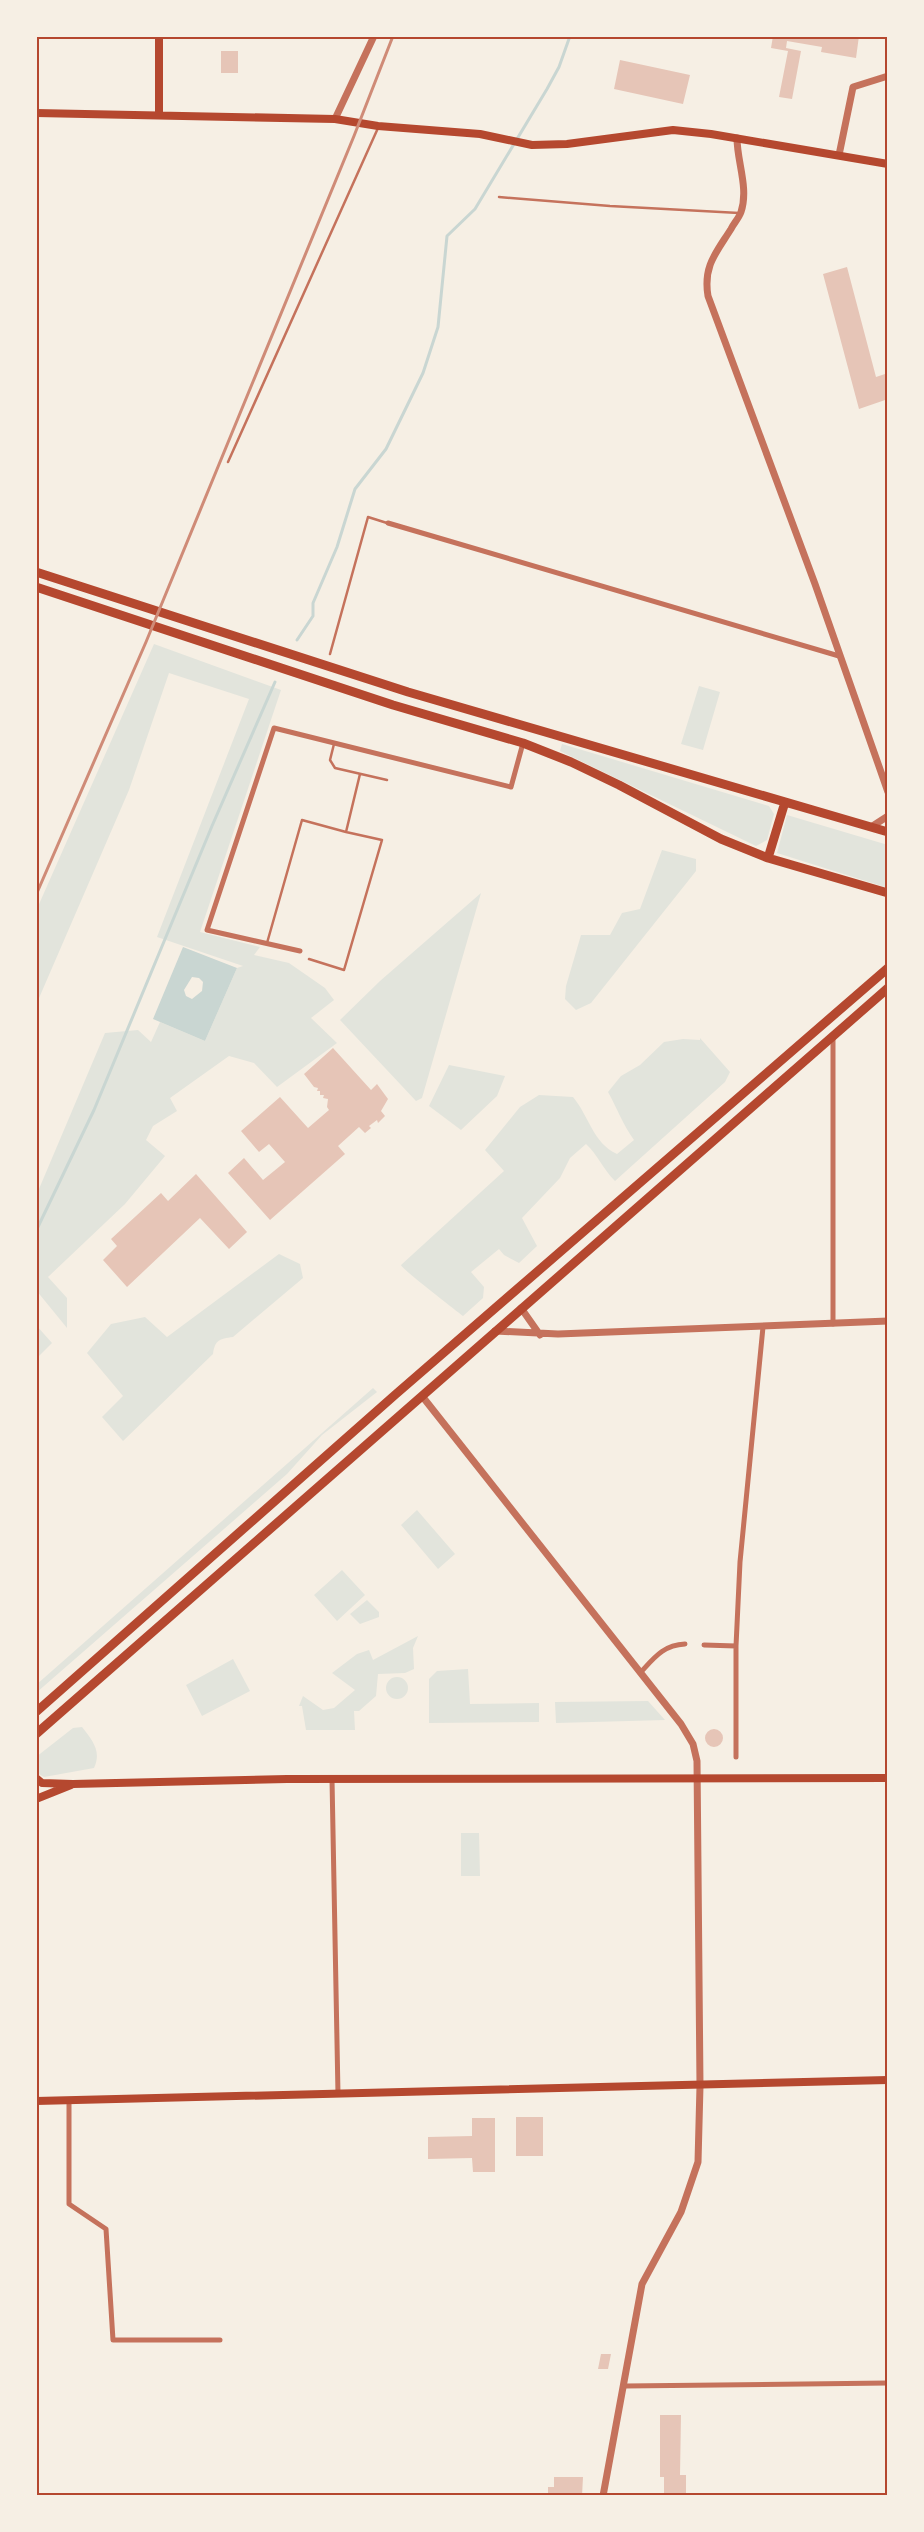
<svg xmlns="http://www.w3.org/2000/svg" width="924" height="2532" viewBox="0 0 924 2532" font-family="Roboto,sans-serif">
<style>
.green{fill:#e2e4dc}
.water{fill:#c9d6d2;fill-rule:evenodd}
.lines{fill:none;stroke-linecap:round;stroke-linejoin:round}
.stream{stroke:#c9d6d2;stroke-width:3}
.building{fill:#e6c5b7}
.service{stroke:#c5725c;stroke-width:2.5}
.minor{stroke:#c5725c;stroke-width:5}
.tertiary{stroke:#c5725c;stroke-width:7}
.secondary{stroke:#b5482f;stroke-width:8}
.primary{stroke:#b5482f;stroke-width:9}
.rail{stroke:#cf8b77;stroke-width:3}
.neatline{fill:none;stroke:#b5482f;stroke-width:2}
</style>
<rect width="100%" height="100%" fill="#f6efe4"/>
<path class="green" d="M 154,644 L 281,690 L 200,932 L 260,947 L 254,955 L 289,963 L 325,988 L 334,1000 L 311,1018 L 337,1043 L 277,1087 L 254,1063 L 229,1056 L 170,1098 L 177,1111 L 153,1126 L 146,1140 L 165,1156 L 125,1204 L 48,1277 L 67,1298 L 67,1328 L 36,1290 L 36,1196 L 105,1033 L 138,1030 L 151,1042 L 160,1022 L 205,1041 L 237,968 L 243,966 L 157,937 L 249,699 L 169,673 L 129,790 L 36,1005 L 36,911 Z
M 699,686 L 720,692 L 703,750 L 681,744 Z
M 562,744 L 769,806 L 774,814 L 767,840 L 756,846 L 560,751 Z
M 787,815 L 888,845 L 888,888 L 777,853 Z
M 662,850 L 696,859 L 696,871 L 591,1003 L 576,1010 L 565,999 L 566,986 L 581,935 L 610,935 L 622,913 L 640,909 Z
M 481,893 L 422,1098 L 416,1101 L 340,1020 L 380,981 Z
M 700,1038 L 730,1072 L 725,1082 L 615,1181 C 603,1169 598,1155 586,1144 L 570,1158 L 560,1178 L 522,1218 L 537,1246 L 519,1263 L 504,1255 L 499,1249 L 471,1272 L 484,1287 L 483,1298 L 463,1316 C 454,1309 402,1269 401,1265 L 504,1171 L 485,1150 L 520,1107 L 539,1095 L 573,1097 C 589,1116 593,1143 617,1154 L 634,1140 C 623,1125 617,1108 608,1092 L 621,1076 L 640,1065 L 664,1042 L 683,1039 L 700,1040 Z
M 449,1065 L 505,1076 L 497,1096 L 461,1130 L 429,1106 Z
M 279,1254 L 300,1264 L 303,1278 L 233,1337 C 219,1339 215,1340 213,1354 L 123,1441 L 102,1417 L 123,1396 L 87,1353 L 111,1324 L 145,1317 L 167,1337 Z
M 36,1325 L 52,1343 L 36,1359 Z
M 373,1388 L 377,1392 L 322,1435 L 287,1474 L 36,1693 L 36,1685 Z
M 417,1510 L 455,1554 L 438,1569 L 401,1525 Z
M 342,1570 L 365,1595 L 337,1621 L 314,1595 Z
M 367,1600 L 379,1612 L 379,1617 L 360,1624 L 350,1614 Z
M 418,1636 L 413,1648 L 414,1669 L 405,1673 L 378,1674 L 376,1696 L 359,1711 L 354,1711 L 355,1730 L 306,1730 L 302,1706 L 299,1706 L 303,1696 L 323,1710 L 334,1708 L 355,1690 L 332,1673 L 357,1654 L 369,1650 L 373,1660 Z
M 233,1659 L 250,1691 L 202,1716 L 186,1685 Z
M 468,1669 L 470,1704 L 539,1703 L 539,1722 L 429,1723 L 429,1679 L 437,1671 Z
M386 1688a11 11 0 1 1 22 0a11 11 0 1 1-22 0Z
M 648,1701 L 665,1720 L 556,1723 L 555,1702 Z
M 82,1727 C 92,1740 102,1751 94,1768 L 44,1777 L 37,1773 L 36,1757 L 73,1728 Z
M 461,1833 L 479,1833 L 480,1876 L 461,1876 Z"/>
<path class="water" d="M 183,947 L 237,968 L 205,1041 L 153,1019 ZM 192,977 L 199,978 L 203,982 L 202,991 L 192,999 L 186,996 L 184,990 Z"/>
<g class="lines">
<path class="stream" d="M 297,640 L 313,616 L 313,603 L 337,547 L 355,489 L 386,449 L 423,373 L 438,327 L 447,236 L 475,209 L 547,89 L 559,67 L 570,36
M 36,1231 L 94,1110 L 212,826 L 275,682"/>
</g>
<path class="building" d="M 773,36 L 859,36 L 856,58 L 821,52 L 822,47 L 787,41 L 786,48 L 801,51 L 792,99 L 779,97 L 788,51 L 771,48 Z
M 221,51 L 238,51 L 238,73 L 221,73 Z
M 620,60 L 690,75 L 683,104 L 614,89 Z
M 847,267 L 876,377 L 888,373 L 888,399 L 859,409 L 823,274 Z
M 333,1048 L 371,1090 L 377,1084 L 388,1099 L 381,1111 L 385,1116 L 378,1123 L 377,1120 L 369,1126 L 371,1128 L 365,1133 L 359,1127 L 338,1146 L 345,1154 L 270,1220 L 228,1173 L 244,1158 L 263,1180 L 285,1162 L 269,1144 L 259,1152 L 241,1131 L 280,1097 L 308,1128 L 329,1110 L 327,1107 L 328,1099 L 323,1098 L 324,1095 L 320,1095 L 320,1091 L 317,1091 L 318,1088 L 314,1087 L 304,1074 Z
M 196,1174 L 247,1232 L 229,1249 L 200,1218 L 127,1287 L 103,1260 L 117,1246 L 111,1239 L 161,1193 L 168,1201 Z
M705 1738a9 9 0 1 1 18 0a9 9 0 1 1-18 0Z
M 516,2117 L 543,2117 L 543,2156 L 516,2156 Z
M 472,2118 L 495,2118 L 495,2172 L 473,2172 L 472,2158 L 428,2159 L 428,2137 L 472,2136 Z
M 601,2354 L 611,2354 L 608,2369 L 598,2369 Z
M 660,2415 L 681,2415 L 680,2475 L 686,2475 L 686,2494 L 664,2494 L 664,2477 L 660,2477 Z
M 554,2477 L 583,2477 L 582,2496 L 548,2496 L 548,2487 L 554,2487 Z"/>
<g class="lines">
<path class="service" d="M 499,197 L 610,206 L 739,213
M 228,462 L 378,128
M 330,654 L 368,517 L 387,523
M 334,744 L 330,760 L 335,768 L 387,780
M 267,943 L 302,820 L 346,832 L 360,774
M 309,959 L 344,970 L 382,840 L 346,832"/>
<path class="minor" d="M 388,523 L 839,656
M 300,951 L 207,930 L 274,728 L 511,787 L 523,743
M 833,1324 L 833,1036
M 704,1645 L 736,1646
M 640,1673 C 654,1658 663,1645 685,1644
M 736,1757 L 736,1646 L 740,1562 L 763,1327
M 332,1779 L 338,2094
M 69,2101 L 69,2204 L 106,2229 L 113,2340 L 220,2340
M 625,2386 L 888,2383"/>
<path class="tertiary" d="M 335,119 L 374,36
M 737,138 C 737,162 749,188 741,212 C 739,218 734,223 731,229 C 716,253 703,266 708,296 L 815,584 L 888,792
M 839,155 L 853,87 L 888,76
M 871,827 L 888,816
M 521,1308 L 540,1335
M 495,1331 L 558,1334 L 888,1321
M 422,1396 L 681,1724 L 693,1744 L 697,1761 L 700,2086 L 698,2162 L 681,2212 L 642,2284 L 603,2496"/>
<path class="secondary" d="M 159,36 L 159,115
M 36,113 L 335,119 L 378,126 L 480,134 L 532,145 L 567,144 L 673,130 L 711,134 L 888,164
M 36,1778 L 42,1783 L 73,1784 L 287,1779 L 888,1778
M 36,1799 L 71,1785
M 36,2101 L 888,2080"/>
<path class="primary" d="M 36,572 L 408,692 L 888,832
M 36,587 L 393,705 L 523,743 L 571,762 L 619,785 L 721,839 L 768,858 L 888,893
M 768,858 L 785,802
M 36,1712 L 396,1394 L 888,968
M 36,1734 L 888,988"/>
<path class="rail" d="M 36,895 L 146,642 L 354,136 L 393,36"/>
</g>
<rect width="924" height="2532" fill="none" stroke="#f6efe4" stroke-width="75"/>
<rect x="38" y="38" width="848" height="2456" class="neatline"/>
</svg>
